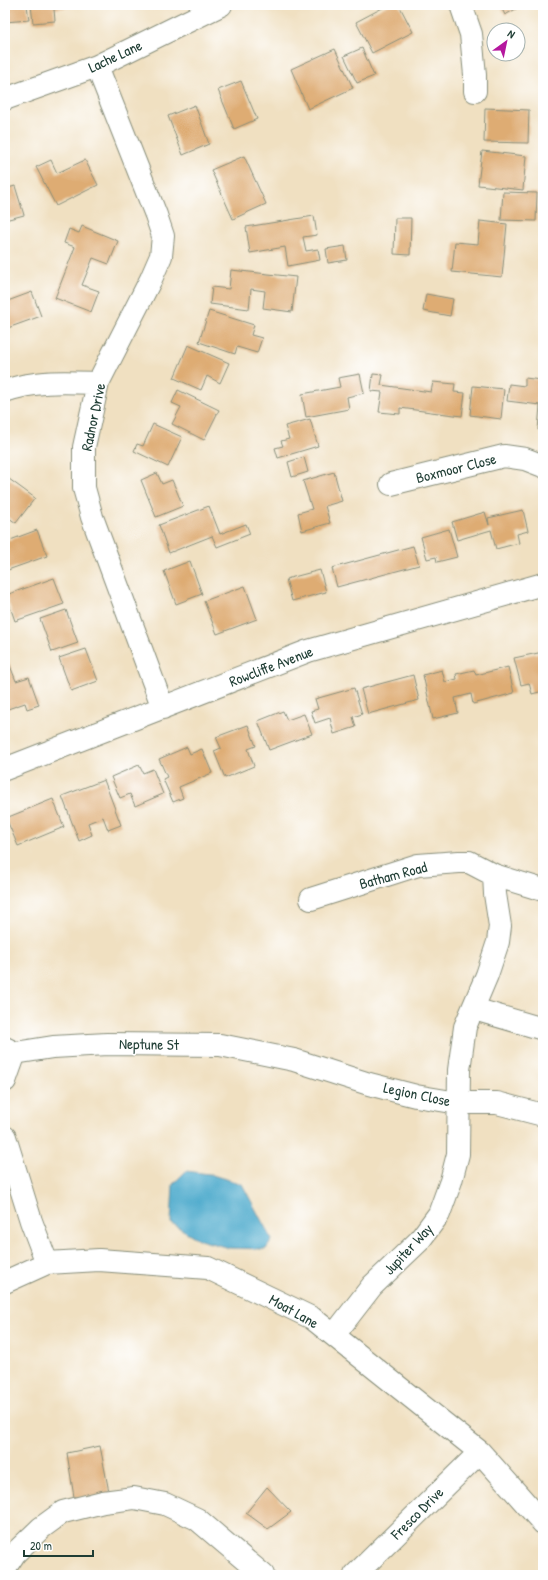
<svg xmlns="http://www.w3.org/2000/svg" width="548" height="1580" viewBox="0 0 548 1580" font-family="'Patrick Hand',sans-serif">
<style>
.water{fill:#4daacc;stroke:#367480}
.building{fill:#deac73}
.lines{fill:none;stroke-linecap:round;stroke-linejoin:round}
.minor-casing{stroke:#888e7a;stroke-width:24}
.minor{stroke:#fff;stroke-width:22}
.labels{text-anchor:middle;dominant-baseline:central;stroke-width:3;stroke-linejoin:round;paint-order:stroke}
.street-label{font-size:15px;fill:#1f3d34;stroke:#fff}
</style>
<rect width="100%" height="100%" fill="#fff"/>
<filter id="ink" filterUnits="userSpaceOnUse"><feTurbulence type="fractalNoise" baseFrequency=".025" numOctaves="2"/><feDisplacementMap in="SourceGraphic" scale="8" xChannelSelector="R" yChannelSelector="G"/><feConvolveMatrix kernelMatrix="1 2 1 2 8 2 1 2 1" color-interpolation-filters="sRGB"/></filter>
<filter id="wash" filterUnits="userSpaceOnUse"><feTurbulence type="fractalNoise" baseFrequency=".012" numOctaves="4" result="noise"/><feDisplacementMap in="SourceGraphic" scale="16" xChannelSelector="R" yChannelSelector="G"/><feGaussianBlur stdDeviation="0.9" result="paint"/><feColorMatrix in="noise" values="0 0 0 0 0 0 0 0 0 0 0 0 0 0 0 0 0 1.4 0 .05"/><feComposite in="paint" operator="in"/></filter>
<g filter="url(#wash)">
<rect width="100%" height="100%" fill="#f0e0c1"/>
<path class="water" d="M 186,1171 L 209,1174 L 242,1184 L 272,1240 L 266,1249 L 229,1248 L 200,1240 L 171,1223 L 173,1184 Z"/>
<g id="blocks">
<path class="building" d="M 5,5 L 27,5 L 29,20 L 5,22 Z
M 31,5 L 81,5 L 81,6 L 54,9 L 55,21 L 33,23 Z
M 388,5 L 399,5 L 413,32 L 372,53 L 356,22 Z
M 500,5 L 523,5 L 505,15 Z
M 362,48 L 374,76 L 357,83 L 344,56 Z
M 335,49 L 353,88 L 308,109 L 291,69 Z
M 241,81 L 257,119 L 234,129 L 218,90 Z
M 195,105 L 209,144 L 183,155 L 168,116 Z
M 485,108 L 529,110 L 528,143 L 484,142 Z
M 482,151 L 526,156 L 523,190 L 478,185 Z
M 244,156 L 266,204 L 233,219 L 211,170 Z
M 51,160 L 57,173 L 85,160 L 98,185 L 56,206 L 36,167 Z
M 15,186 L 24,215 L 5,220 L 5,189 Z
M 503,192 L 537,193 L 536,221 L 501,220 Z
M 314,216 L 317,235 L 303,237 L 306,251 L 318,249 L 320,260 L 288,266 L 285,247 L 250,253 L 246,227 Z
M 395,218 L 411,218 L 410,255 L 394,254 Z
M 480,221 L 507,224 L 502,277 L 452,272 L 455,242 L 478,244 Z
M 82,226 L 118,241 L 109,264 L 93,258 L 82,285 L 99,291 L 91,312 L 55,298 L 75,247 L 64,243 L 69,229 L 79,233 Z
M 345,246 L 347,260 L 328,263 L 326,249 Z
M 231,270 L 296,277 L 292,312 L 263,308 L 265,291 L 251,289 L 249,309 L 210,304 L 212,287 L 229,289 Z
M 32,292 L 41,316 L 5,329 L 5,302 Z
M 426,294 L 453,299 L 450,316 L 423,311 Z
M 209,311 L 254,325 L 251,335 L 262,338 L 257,353 L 237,347 L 235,354 L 199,342 Z
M 188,345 L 229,363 L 220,383 L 207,376 L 201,390 L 174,378 Z
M 360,374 L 364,393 L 347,397 L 349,409 L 306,417 L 302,394 L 340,387 L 338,378 Z
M 373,374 L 383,375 L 381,385 L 431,392 L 433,382 L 455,384 L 454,392 L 465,393 L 462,416 L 400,408 L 400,414 L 379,412 L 382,392 L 371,391 Z
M 525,378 L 541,380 L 539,394 L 543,394 L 543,430 L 538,430 L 540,405 L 507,401 L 509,384 L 525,386 Z
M 473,386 L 504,389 L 501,419 L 470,415 Z
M 178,390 L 219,410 L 204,440 L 172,424 L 181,407 L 172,403 Z
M 310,419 L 318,446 L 278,458 L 275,448 L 283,446 L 281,441 L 289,439 L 285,426 Z
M 153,424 L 182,437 L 168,467 L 134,451 L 137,444 L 143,446 Z
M 304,457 L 308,472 L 292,477 L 288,462 Z
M 334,472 L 342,501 L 325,506 L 330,523 L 302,531 L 298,513 L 312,509 L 303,481 Z
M 157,473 L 162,484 L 172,480 L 183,506 L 156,517 L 141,480 Z
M 5,476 L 35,498 L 16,523 L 5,515 Z
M 209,506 L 220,534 L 246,524 L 250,534 L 217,547 L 212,536 L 169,553 L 159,525 Z
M 523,510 L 528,531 L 517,534 L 519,543 L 496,549 L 491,530 L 457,540 L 452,522 L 485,512 L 489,525 L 488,518 Z
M 449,529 L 457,557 L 437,562 L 436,557 L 427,559 L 421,537 Z
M 37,530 L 47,556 L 5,571 L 5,542 Z
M 413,546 L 419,565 L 337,587 L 332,568 Z
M 190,561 L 202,594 L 176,604 L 164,571 Z
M 320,570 L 326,592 L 292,601 L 286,579 Z
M 54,578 L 64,604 L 15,621 L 6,595 Z
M 245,586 L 257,619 L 217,634 L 204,601 Z
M 66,610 L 78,643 L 52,652 L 40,619 Z
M 86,649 L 98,681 L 71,691 L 59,658 Z
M 543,652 L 543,691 L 532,694 L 529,683 L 521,685 L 514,658 Z
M 7,658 L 16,681 L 29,677 L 39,705 L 27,709 L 25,703 L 5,710 L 5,659 Z
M 508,667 L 514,693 L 473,704 L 471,694 L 455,698 L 458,713 L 433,719 L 423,675 L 442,670 L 445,682 L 457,679 L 456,674 L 474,670 L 476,675 Z
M 413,675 L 419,700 L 368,714 L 361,689 Z
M 354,688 L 362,714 L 353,717 L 356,727 L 334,734 L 330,718 L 315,723 L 311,711 L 318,709 L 315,699 Z
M 283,711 L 287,720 L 304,714 L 312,734 L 269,750 L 258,721 Z
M 248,725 L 256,746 L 248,749 L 254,766 L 225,778 L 214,751 L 221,748 L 216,737 Z
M 187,747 L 190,754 L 202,749 L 212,773 L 179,787 L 183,798 L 173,802 L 163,779 L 167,777 L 159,759 Z
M 139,765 L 143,773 L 153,769 L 163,794 L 135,806 L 130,794 L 120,798 L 111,777 Z
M 104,780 L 121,825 L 108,830 L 103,817 L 88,823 L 92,835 L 79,841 L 62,796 Z
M 53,799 L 64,827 L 18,846 L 6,818 Z
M 100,1446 L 110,1497 L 74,1497 L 67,1453 Z
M 267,1487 L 291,1512 L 268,1529 L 246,1513 Z"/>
</g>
</g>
<g filter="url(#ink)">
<use href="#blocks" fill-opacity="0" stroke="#888e7a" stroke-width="1"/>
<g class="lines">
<g class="minor-casing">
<path id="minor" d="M 461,5 L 471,34 L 475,75 L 475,91
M 97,66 L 156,215 L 163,236 L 161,256 L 151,279 L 98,383 L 84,447 L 84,488 L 92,517 L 163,708
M 5,99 L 97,66 L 221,5
M 5,391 C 35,380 66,382 98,383
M 391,484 L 504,456 L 525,459 L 543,466
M 5,769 L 308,651 L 543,584
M 311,899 L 418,865 L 459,862 L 469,862 L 494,875 L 543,890
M 474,1009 L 543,1029
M 5,1048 L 15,1053 L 53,1047 L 107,1044 L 220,1045 L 294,1060 L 369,1084 L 416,1096 L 458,1103 L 497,1103 L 543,1115
M 5,1081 L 15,1053
M 5,1137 L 31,1221 L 47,1263
M 5,1282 L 47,1263 L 99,1260 L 208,1268 L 312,1318 L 480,1452 L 543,1523
M 334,1335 L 372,1286 L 419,1241 L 439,1214 L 451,1181 L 458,1154 L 459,1070 L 465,1027 L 487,975 L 498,942 L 500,926 L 495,894 L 494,875
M 5,1568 L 15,1553 L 41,1528 L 63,1512 L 103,1502 L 134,1498 L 165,1504 L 197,1519 L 263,1575
M 355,1575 L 480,1452"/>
</g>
<use href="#minor" class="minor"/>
</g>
</g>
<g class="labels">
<g class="street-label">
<text transform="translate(115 56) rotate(-25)">Lache Lane</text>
<text transform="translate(93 417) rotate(-78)">Radnor Drive</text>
<text transform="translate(456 468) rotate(-14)">Boxmoor Close</text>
<text transform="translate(271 666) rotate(-21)">Rowcliffe Avenue</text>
<text transform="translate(393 875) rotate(-15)">Batham Road</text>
<text transform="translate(149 1044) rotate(1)">Neptune St</text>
<text transform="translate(417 1094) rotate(12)">Legion Close</text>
<text transform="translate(408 1249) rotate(-47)">Jupiter Way</text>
<text transform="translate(294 1311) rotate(29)">Moat Lane</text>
<text transform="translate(417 1513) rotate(-45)">Fresco Drive</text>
</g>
</g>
<rect width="548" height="1580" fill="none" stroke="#fff" stroke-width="20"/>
<g transform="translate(506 42) rotate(33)"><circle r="19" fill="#ffffff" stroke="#a5b1ae"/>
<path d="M0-3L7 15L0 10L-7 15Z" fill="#b5179e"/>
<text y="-6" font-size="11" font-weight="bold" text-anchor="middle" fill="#1f3d34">N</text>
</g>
<path d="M24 1550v6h69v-6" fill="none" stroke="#1f3d34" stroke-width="2"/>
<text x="30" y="1550" font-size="12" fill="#1f3d34" stroke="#ffffff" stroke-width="3" paint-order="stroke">20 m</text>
</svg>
